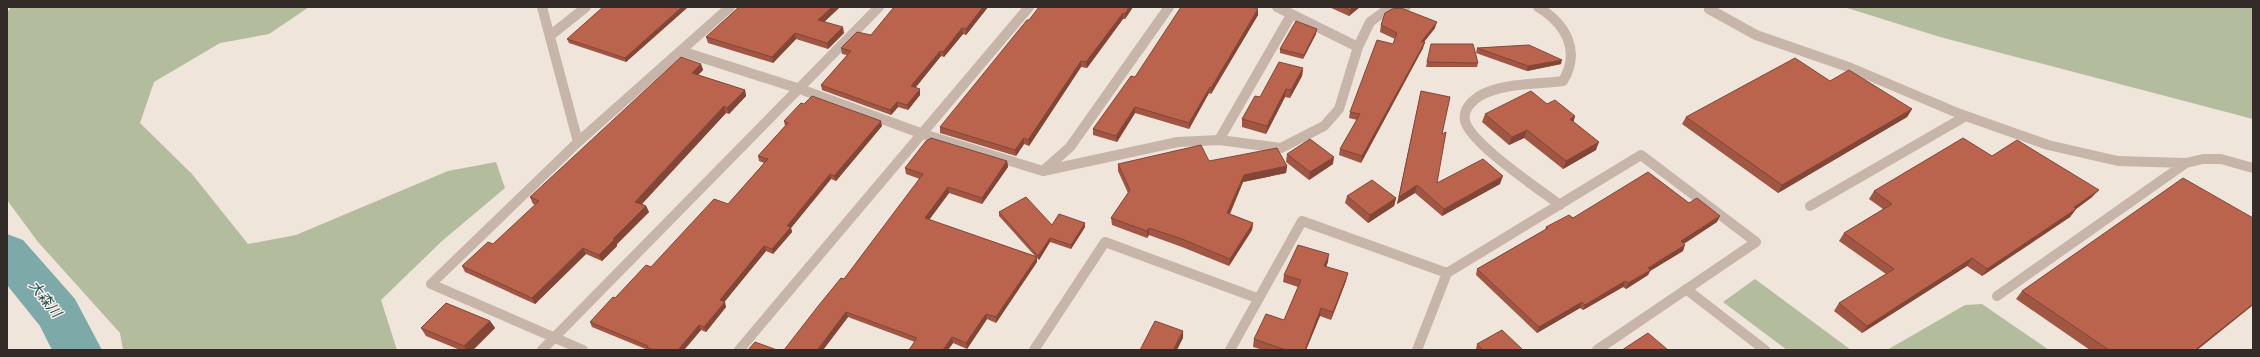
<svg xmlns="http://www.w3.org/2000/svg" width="2260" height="357" viewBox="0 0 2260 357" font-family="'Varela Round','Noto Sans JP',sans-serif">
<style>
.green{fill:#b3bc9d}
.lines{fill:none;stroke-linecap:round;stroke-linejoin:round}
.river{fill:#7da9a9;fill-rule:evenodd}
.minor{stroke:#c6b5a8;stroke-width:10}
.wall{fill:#a05643}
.shaded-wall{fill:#824637}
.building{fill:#ba644e;stroke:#824637}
.labels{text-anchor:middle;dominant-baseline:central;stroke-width:3;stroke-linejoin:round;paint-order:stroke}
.water-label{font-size:14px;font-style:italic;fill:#214f51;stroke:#f7efe7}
</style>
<rect width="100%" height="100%" fill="#efe5db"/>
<path class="green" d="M 11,7 L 309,7 L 269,34 L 220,43 L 154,82 L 140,123 L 192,174 L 248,244 L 296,235 L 448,171 L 496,162 L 505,188 L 442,241 L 381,300 L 397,350 L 123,350 L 120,333 L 38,242 L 7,200 L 7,13 Z
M 1844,7 L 2253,7 L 2253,119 L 1940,37 Z
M 1755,279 L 1851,350 L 1787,350 L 1723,302 Z
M 1982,304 L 2049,350 L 1887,350 L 1965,305 Z"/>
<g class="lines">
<path class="river" d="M 7,234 L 23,240 L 75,299 L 102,350 L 52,350 L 40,326 L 7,285 Z"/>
<path class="minor" d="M 542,7 L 578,142
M 1277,7 L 1358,47
M 1538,7 C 1566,24 1581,51 1563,81 C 1538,84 1512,83 1488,92 C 1477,96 1462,107 1465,121 C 1471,144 1539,189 1560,205
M 1709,9 L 1756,35 L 1851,68 L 1960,114 L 2048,145 L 2118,161 L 2186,163 L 2203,159 L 2221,159 L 2253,168
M 551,35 L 586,7
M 681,51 L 800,89 L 923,134 L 1043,171 L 1178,142 L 1219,140 L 1281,148 L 1324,126 L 1339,109 L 1358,47 L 1370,22 L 1388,9 L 1406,7
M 1219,140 L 1291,15
M 1043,171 L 1070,147 L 1169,7
M 1810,206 L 1966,116
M 1686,289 L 1765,350
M 1997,296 L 2186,163
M 542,350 L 879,7
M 583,350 L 431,284 L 578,142 L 730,7
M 739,350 L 1029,7
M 1034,350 L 1105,242 L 1257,298
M 1230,350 L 1302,221 L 1447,273
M 1417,350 L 1447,273 L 1641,155 L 1756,242 L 1597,350"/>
</g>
<path class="wall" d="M 688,7 L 626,62 L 569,43 L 567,39 Z
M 739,7 L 840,7 L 824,22 L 844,33 L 828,49 L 796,39 L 773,63 L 708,43 L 706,37 Z
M 988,7 L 966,35 L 963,34 L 944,57 L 941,56 L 915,88 L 920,95 L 908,110 L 898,107 L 891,115 L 822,90 L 821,85 L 847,55 L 842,54 L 841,48 L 871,35 Z
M 1133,7 L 1125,19 L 1123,19 L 1087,68 L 1081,67 L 1029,146 L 1024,144 L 1016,156 L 940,133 L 940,127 Z
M 1329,7 L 1360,7 L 1349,16 Z
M 1258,9 L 1258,15 L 1211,94 L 1209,93 L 1189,129 L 1135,113 L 1117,142 L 1093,135 L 1093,129 L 1135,77 Z
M 1381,25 L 1435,28 L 1424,42 L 1423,48 L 1361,163 L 1339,155 L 1340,149 L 1357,120 L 1349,118 L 1350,112 L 1393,44 L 1395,39 L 1380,32 Z
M 1316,34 L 1303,59 L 1280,53 L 1280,49 Z
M 1431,44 L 1478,63 L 1477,67 L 1426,67 Z
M 1477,48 L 1561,64 L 1527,71 L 1476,53 Z
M 701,64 L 703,70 L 698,75 L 745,90 L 746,96 L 729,114 L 726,113 L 642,204 L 646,206 L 649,212 L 617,244 L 617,246 L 602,261 L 586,254 L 535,304 L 465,272 L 462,266 L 493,244 L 536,205 L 533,204 L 530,197 Z
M 1303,68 L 1302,76 L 1290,98 L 1285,97 L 1266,134 L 1242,127 L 1242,119 Z
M 1421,91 L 1437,183 L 1500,184 L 1442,216 L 1415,193 L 1397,204 Z
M 1547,104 L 1575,116 L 1573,122 L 1596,150 L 1563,169 L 1524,138 L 1509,145 L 1482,122 L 1485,114 Z
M 1912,109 L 1907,117 L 1778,193 L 1682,124 L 1686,117 Z
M 784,121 L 882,126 L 836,181 L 831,179 L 791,228 L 792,232 L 773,254 L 766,251 L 724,302 L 726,307 L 706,332 L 701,330 L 684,350 L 648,350 L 592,327 L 590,322 L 615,298 L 651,267 L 728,204 L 764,163 L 759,161 L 758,156 L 785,126 Z
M 1287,154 L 1333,164 L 1309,180 L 1286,162 Z
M 1992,156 L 2092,197 L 2076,209 L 2070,217 L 1982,276 L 1967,266 L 1862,333 L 1834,311 L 1839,303 L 1886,274 L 1839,241 L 1844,233 L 1883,209 L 1869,199 L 1874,191 Z
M 1007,161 L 1008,167 L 982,204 L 949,193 L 929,220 L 1035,256 L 999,216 L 999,212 L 1052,225 L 1085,227 L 1071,249 L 1050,242 L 1039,260 L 1037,258 L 1037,262 L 996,323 L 987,319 L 967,349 L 953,343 L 948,350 L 909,350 L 915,342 L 848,317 L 823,350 L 844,279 L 920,179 L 906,174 L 905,168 Z
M 1118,164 L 1287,166 L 1286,173 L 1243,182 L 1230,214 L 1253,223 L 1252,230 L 1229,266 L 1182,247 L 1149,235 L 1147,238 L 1112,225 L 1111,218 L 1128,193 L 1118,171 Z
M 1347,196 L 1396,198 L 1394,206 L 1368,223 L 1345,203 Z
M 1689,203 L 1717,222 L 1684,244 L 1683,251 L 1650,271 L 1648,275 L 1626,289 L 1623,287 L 1583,310 L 1580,308 L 1537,333 L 1476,275 L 1477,269 L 1545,230 L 1546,227 L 1573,218 Z
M 2253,218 L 2253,305 L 2197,350 L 2090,350 L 2016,299 L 2022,291 Z
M 1328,262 L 1326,266 L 1346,281 L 1331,320 L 1320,316 L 1306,350 L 1263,350 L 1253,347 L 1254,339 L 1284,320 L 1298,287 L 1283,282 L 1284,275 Z
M 490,321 L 495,328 L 473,350 L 460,350 L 426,336 L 421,328 Z
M 1477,344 L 1523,350 L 1477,350 L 1476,349 Z"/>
<path class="shaded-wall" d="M 682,7 L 688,7 L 626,62 L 625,58 Z
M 832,7 L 840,7 L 820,26 L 818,20 Z
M 983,7 L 988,7 L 966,35 L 966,29 Z
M 1129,7 L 1133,7 L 1125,19 L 1125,14 Z
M 1353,7 L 1360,7 L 1349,16 L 1350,10 Z
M 1258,9 L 1258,15 L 1211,94 L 1211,88 Z
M 1123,13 L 1123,19 L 1087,68 L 1086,62 Z
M 1437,22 L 1435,28 L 1419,48 L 1421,42 Z
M 843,27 L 844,33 L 828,49 L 827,43 Z
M 962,28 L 963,34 L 944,57 L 943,52 Z
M 1317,29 L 1316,34 L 1303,59 L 1304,55 Z
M 795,33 L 796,39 L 773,63 L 772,57 Z
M 1425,42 L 1423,48 L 1361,163 L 1362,156 Z
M 940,51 L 941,56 L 912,92 L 911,86 Z
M 1562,60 L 1561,64 L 1527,71 L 1528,66 Z
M 1081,61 L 1081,67 L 1029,146 L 1028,140 Z
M 701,64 L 703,70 L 694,79 L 692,73 Z
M 1303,68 L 1302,76 L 1290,98 L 1291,90 Z
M 1210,87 L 1209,93 L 1189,129 L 1189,123 Z
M 920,89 L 920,95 L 908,110 L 907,105 Z
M 1286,89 L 1285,97 L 1266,134 L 1267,126 Z
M 745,90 L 746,96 L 729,114 L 727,108 Z
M 897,102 L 898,107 L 891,115 L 890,110 Z
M 724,106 L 726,113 L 638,208 L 635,202 Z
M 1135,107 L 1135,113 L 1117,142 L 1116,136 Z
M 1912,109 L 1907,117 L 1778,193 L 1782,185 Z
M 1575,116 L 1573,124 L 1570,119 Z
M 881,121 L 882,126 L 836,181 L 834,176 Z
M 1527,130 L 1524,138 L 1509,145 L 1512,137 Z
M 1024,138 L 1024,144 L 1016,156 L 1015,150 Z
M 1599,142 L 1596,150 L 1563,169 L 1566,161 Z
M 1334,157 L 1333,164 L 1309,180 L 1310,172 Z
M 1007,161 L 1008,167 L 982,204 L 982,198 Z
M 1287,166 L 1286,173 L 1243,182 L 1227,220 L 1227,213 L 1244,175 Z
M 830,174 L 831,179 L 791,228 L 792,232 L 773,254 L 772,249 L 787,226 Z
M 1503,176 L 1500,184 L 1442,216 L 1444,209 Z
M 1417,185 L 1415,193 L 1397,204 L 1399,197 Z
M 948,187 L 949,193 L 926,224 L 925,218 Z
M 2099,190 L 2092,197 L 2072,212 L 2076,209 L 2070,217 L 1982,276 L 1987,269 Z
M 1396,198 L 1394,206 L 1368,223 L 1370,215 Z
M 646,206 L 649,212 L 617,244 L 617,246 L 602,261 L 599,255 L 613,239 Z
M 1720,216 L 1717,222 L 1678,247 L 1681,241 Z
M 1085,223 L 1085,227 L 1071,249 L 1071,245 Z
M 1253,223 L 1252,230 L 1229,266 L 1230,259 Z
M 1149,228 L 1149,235 L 1147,238 L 1147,231 Z
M 1050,238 L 1050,242 L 1039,260 L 1038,256 Z
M 1685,245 L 1683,251 L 1650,271 L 1648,275 L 1626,289 L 1628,283 L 1648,268 Z
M 764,246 L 766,251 L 722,305 L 720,300 Z
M 583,248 L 586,254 L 535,304 L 532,298 Z
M 1329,254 L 1328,262 L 1323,274 L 1324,266 Z
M 1037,257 L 1037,262 L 996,323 L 996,317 Z
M 1972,258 L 1967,266 L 1862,333 L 1867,326 Z
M 1348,273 L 1346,281 L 1331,320 L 1333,312 Z
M 1625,281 L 1623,287 L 1583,310 L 1585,305 Z
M 725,302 L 726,307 L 706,332 L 704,327 Z
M 1582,302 L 1580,308 L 1537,333 L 1539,327 Z
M 2253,304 L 2253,305 L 2197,350 L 2195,350 Z
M 1321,308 L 1320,316 L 1306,350 L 1305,350 Z
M 846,312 L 848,317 L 823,350 L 818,350 L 818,349 Z
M 986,314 L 987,319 L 967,349 L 966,343 Z
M 490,321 L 495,328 L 473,350 L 467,350 L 464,346 Z
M 699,325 L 701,330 L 684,350 L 678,350 Z
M 1183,331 L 1183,338 L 1177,350 L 1173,350 Z
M 952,337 L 953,343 L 948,350 L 943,350 Z"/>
<path class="building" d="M 603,7 L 682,7 L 625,58 L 567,39 Z
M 739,7 L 832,7 L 818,20 L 843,27 L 827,43 L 795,33 L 772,57 L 706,37 Z
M 894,7 L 983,7 L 966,29 L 962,28 L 943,52 L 940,51 L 911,86 L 920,89 L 907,105 L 897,102 L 890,110 L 821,85 L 851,51 L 841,48 L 857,32 L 871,35 Z
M 1039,7 L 1129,7 L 1125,14 L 1123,13 L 1086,62 L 1081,61 L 1028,140 L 1024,138 L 1015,150 L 940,127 L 1027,20 L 1029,20 Z
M 1181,7 L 1251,7 L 1258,9 L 1211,88 L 1210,87 L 1189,123 L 1135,107 L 1116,136 L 1093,129 L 1131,76 L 1135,77 Z
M 1344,7 L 1353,7 L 1350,10 Z
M 1401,8 L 1437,22 L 1421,42 L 1425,42 L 1362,156 L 1340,149 L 1360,114 L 1350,112 L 1377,40 L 1393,44 L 1397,33 L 1381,25 L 1385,13 L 1392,9 Z
M 1296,21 L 1317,29 L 1304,55 L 1280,49 Z
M 1431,44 L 1473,44 L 1478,63 L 1427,62 Z
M 1529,45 L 1562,60 L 1528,66 L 1477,48 Z
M 681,57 L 701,64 L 692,73 L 745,90 L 727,108 L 724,106 L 635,202 L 646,206 L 613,239 L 615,239 L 599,255 L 583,248 L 532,298 L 462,266 L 488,242 L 493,244 L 539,201 L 530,197 Z
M 1795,58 L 1830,81 L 1849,70 L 1912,109 L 1782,185 L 1686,117 Z
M 1279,62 L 1303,68 L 1291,90 L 1286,89 L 1267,126 L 1242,119 L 1255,96 L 1260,97 Z
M 1421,91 L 1450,97 L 1442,134 L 1446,132 L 1437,183 L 1483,159 L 1503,176 L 1444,209 L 1417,185 L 1399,197 Z
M 1531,91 L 1547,104 L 1555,100 L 1575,116 L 1570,119 L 1599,142 L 1566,161 L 1527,130 L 1512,137 L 1485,114 Z
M 812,96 L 881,121 L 834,176 L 830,174 L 787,226 L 791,227 L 772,249 L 764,246 L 720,300 L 725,302 L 704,327 L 699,325 L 678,350 L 653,350 L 647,347 L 648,346 L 590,322 L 613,297 L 615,298 L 646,265 L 651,267 L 714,199 L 728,204 L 768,159 L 758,156 L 788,123 L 784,121 L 801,103 L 804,104 Z
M 931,138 L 1007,161 L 982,198 L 948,187 L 925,218 L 1037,257 L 996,317 L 986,314 L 966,343 L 952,337 L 943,350 L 909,350 L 917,338 L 846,312 L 818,349 L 820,350 L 784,350 L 819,305 L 841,278 L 844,279 L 923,174 L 905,168 L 926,141 Z
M 1963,138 L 1992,156 L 2017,140 L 2099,190 L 2074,207 L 2076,209 L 1987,269 L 1972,258 L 1867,326 L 1839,303 L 1894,269 L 1844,233 L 1892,204 L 1874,191 Z
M 1310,139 L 1334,157 L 1310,172 L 1287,154 Z
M 1201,145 L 1209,161 L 1277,148 L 1287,166 L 1244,175 L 1227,213 L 1253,223 L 1230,259 L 1182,239 L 1149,228 L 1147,231 L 1111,218 L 1130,190 L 1118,164 Z
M 1648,172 L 1689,203 L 1697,198 L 1720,216 L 1681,241 L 1685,245 L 1648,268 L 1651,270 L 1628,283 L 1625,281 L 1585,305 L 1582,302 L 1539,327 L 1477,269 L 1548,228 L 1546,227 L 1569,215 L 1573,218 Z
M 2183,178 L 2253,218 L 2253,304 L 2195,350 L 2109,350 L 2022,291 Z
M 1372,180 L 1396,198 L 1370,215 L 1347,196 Z
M 1026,197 L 1052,225 L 1059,214 L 1085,223 L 1071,245 L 1050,238 L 1038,256 L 999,212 Z
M 1298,245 L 1329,254 L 1324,266 L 1348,273 L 1333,312 L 1321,308 L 1305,350 L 1286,350 L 1254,339 L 1266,314 L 1284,320 L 1301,280 L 1284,275 Z
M 446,303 L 490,321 L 464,346 L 421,328 Z
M 1155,321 L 1183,331 L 1173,350 L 1140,350 Z
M 1502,330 L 1523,350 L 1483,350 L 1477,344 Z
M 1648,333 L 1668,350 L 1622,350 Z
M 755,342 L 777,350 L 748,350 Z"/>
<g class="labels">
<g class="water-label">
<text transform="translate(45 299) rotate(52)">大森川</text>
</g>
</g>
<rect width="2260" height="357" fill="none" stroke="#332b28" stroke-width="16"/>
</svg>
